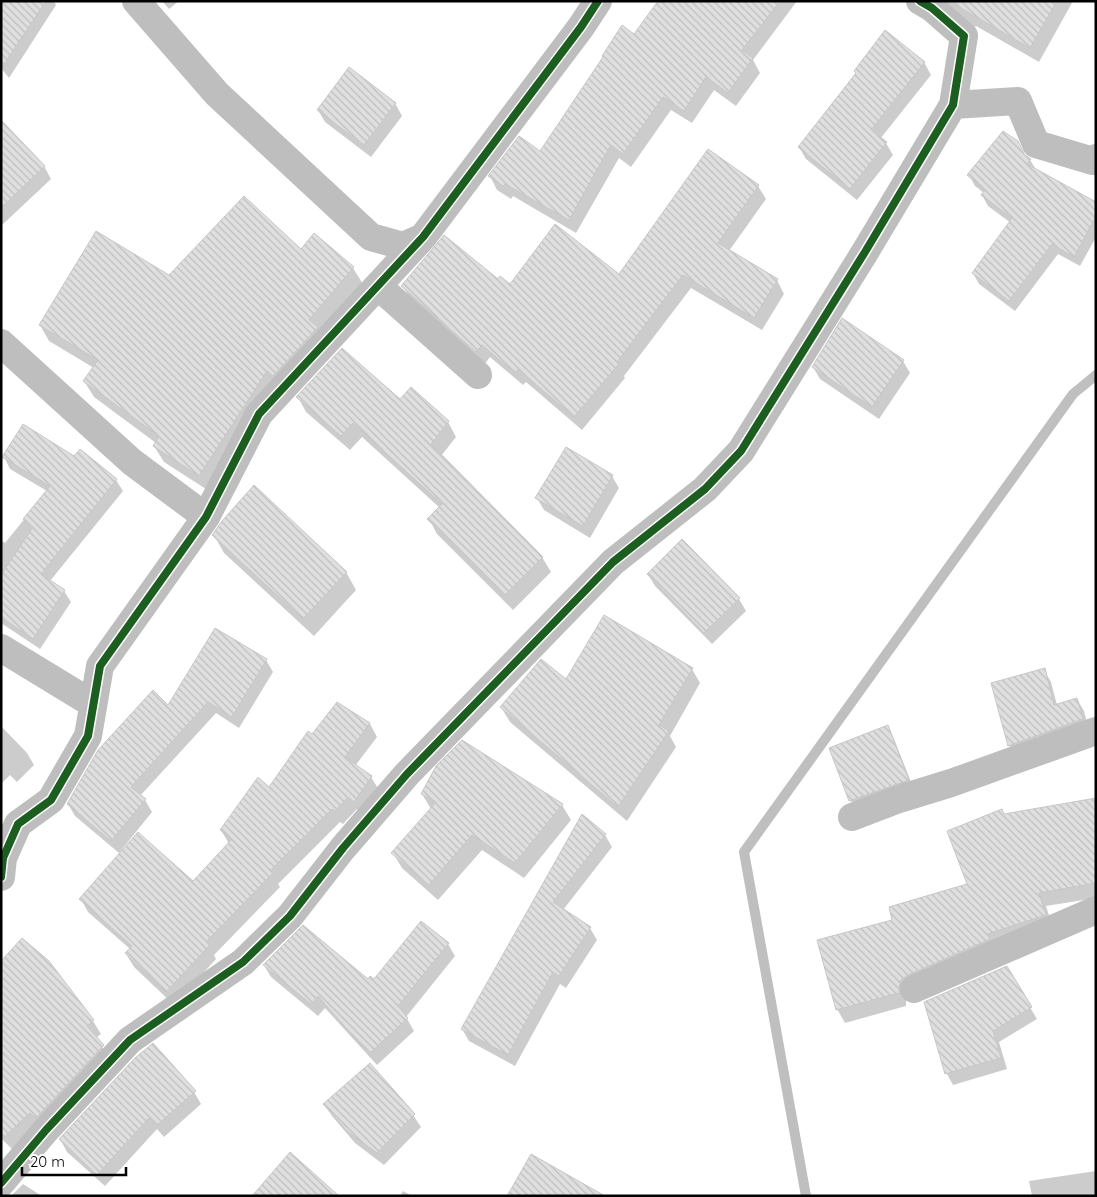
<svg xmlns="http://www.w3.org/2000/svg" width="1097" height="1197" viewBox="0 0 1097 1197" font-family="Quicksand,sans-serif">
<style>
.shadow{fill:#0003}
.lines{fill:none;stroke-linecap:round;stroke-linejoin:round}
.stream{stroke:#bfbfbf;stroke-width:10}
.building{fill:url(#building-back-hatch);stroke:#c7c7c7}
.street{stroke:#bebebe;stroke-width:28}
.cycleway-casing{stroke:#fff;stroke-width:11}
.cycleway{stroke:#1b5e20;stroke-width:8}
</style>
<defs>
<pattern id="building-back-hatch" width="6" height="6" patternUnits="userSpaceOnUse" patternTransform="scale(1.25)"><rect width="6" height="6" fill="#dfdfdf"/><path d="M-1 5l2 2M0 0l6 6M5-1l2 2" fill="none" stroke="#bebebe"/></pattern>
</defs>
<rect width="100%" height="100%" fill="#fff"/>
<path class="shadow" d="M 1,1 L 54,1 L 56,5 L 9,78 L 1,68 Z
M 162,1 L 179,1 L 169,9 Z
M 660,1 L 797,1 L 753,60 L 760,73 L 736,106 L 714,90 L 692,123 L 671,110 L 631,167 L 619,158 L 576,233 L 513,196 L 511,199 L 497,190 L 490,176 L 540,153 L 635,36 Z
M 933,1 L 1073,1 L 1039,62 L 976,26 L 974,28 Z
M 924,62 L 931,75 L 880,139 L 886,143 L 893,155 L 857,200 L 806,159 L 799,147 Z
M 395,103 L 402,116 L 371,157 L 325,122 L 318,110 Z
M 1,122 L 44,166 L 51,179 L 1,226 Z
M 1025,157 L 1030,160 L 1037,171 L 1096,204 L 1096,237 L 1080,266 L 1058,254 L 1015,311 L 979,284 L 973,273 L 1011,223 L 988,206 L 982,195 L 984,193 L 975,186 L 969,175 Z
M 758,186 L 766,199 L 729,251 L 777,280 L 784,294 L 762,330 L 691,288 L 624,376 L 625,378 L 582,430 L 526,382 L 523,385 L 490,357 L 484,365 L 411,300 L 403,286 L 498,280 L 510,285 L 619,276 Z
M 315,235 L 353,268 L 363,284 L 209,491 L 164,462 L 154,446 L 156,443 L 94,397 L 84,381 L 94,368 L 49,341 L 40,325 L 169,277 L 301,251 Z
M 903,361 L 910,373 L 879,419 L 820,379 L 813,367 Z
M 298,397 L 400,401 L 448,422 L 456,437 L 441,456 L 542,557 L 551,572 L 513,610 L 437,534 L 429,519 L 440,508 L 362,437 L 350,450 L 306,412 Z
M 4,457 L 74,458 L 116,480 L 123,491 L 50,581 L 64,591 L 71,602 L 40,649 L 1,623 L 1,540 L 5,543 L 47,491 L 10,469 Z
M 612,476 L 619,488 L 590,538 L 544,510 L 537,498 Z
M 214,535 L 346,572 L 356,590 L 314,636 L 224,553 Z
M 648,574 L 739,599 L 746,611 L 712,644 L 655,586 Z
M 216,629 L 266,660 L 273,672 L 239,728 L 216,713 L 140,796 L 145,800 L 152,812 L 119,853 L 75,816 L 68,804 L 169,707 Z
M 692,669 L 700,683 L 670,736 L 676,747 L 627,821 L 510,722 L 501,707 L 566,681 Z
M 1044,670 L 1051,682 L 1057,705 L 1077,699 L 1084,711 L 1089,731 L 1016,758 L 1009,745 Z
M 337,704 L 370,724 L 377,737 L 355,766 L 371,777 L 379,790 L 362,815 L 357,809 L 343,824 L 340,822 L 278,884 L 280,887 L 214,955 L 216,959 L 174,1005 L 134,967 L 126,954 L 130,949 L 88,912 L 81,899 L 193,882 L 229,844 L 221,830 L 269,789 Z
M 1,726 L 27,753 L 34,765 L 17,782 L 10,775 L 1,784 Z
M 887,727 L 894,739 L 915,792 L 858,813 L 851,801 L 831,749 Z
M 422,794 L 562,805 L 571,820 L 524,878 L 482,850 L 438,900 L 402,868 L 393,853 L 431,809 Z
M 1096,799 L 1096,898 L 1046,906 L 1053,928 L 909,994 L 906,1001 L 906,1006 L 845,1023 L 837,1009 L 894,921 L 969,884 L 1004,815 Z
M 582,816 L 605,835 L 612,847 L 563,910 L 590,928 L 597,940 L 566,988 L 560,984 L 515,1066 L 469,1041 L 462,1029 Z
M 422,922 L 448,944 L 455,956 L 406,1017 L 414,1031 L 377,1065 L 325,1008 L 318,1016 L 271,977 L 264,965 L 374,981 Z
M 1,963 L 93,1021 L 101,1034 L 96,1038 L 111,1060 L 13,1150 L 1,1138 Z
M 1006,967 L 1037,1019 L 999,1042 L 1007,1069 L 953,1085 L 947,1074 L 926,1002 Z
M 194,1092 L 201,1104 L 164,1137 L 157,1129 L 105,1186 L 67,1152 L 60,1139 Z
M 325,1104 L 413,1115 L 421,1127 L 384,1165 L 355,1143 L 332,1116 Z
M 1096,1171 L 1096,1196 L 1032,1196 L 1029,1181 Z
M 23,1184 L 42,1196 L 11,1196 Z
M 403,1191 L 412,1196 L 400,1196 Z"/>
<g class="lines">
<path class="stream" d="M 806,1196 L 744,852 L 1073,394 L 1096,375"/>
</g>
<path class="building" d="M 1,1 L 46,1 L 1,69 Z
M 658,1 L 780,1 L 742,50 L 753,58 L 728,93 L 706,77 L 684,111 L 663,97 L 623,154 L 611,145 L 569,220 L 505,184 L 503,186 L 488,176 L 519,136 L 540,151 L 603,57 L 602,56 L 622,25 L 634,34 Z
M 949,1 L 1057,1 L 1030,48 Z
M 885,30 L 925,62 L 871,130 L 887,142 L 850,189 L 798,147 L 856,73 L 854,71 Z
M 349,67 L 396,103 L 364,145 L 317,110 Z
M 1,120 L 45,166 L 1,208 Z
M 1003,131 L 1018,141 L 1025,155 L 1031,159 L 1027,164 L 1096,202 L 1096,216 L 1074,257 L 1052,244 L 1009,301 L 972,273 L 1012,218 L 981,195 L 985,190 L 967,175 Z
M 708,149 L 759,185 L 718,243 L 778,279 L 754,318 L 683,275 L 617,362 L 619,364 L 574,417 L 518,369 L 515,373 L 482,345 L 476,352 L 401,286 L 444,235 L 498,279 L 500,276 L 510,284 L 555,224 L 619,274 Z
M 244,196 L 301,249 L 314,233 L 354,267 L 309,320 L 318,327 L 273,376 L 267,371 L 199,476 L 153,446 L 159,436 L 83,381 L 98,360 L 39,325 L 96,231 L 169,275 Z
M 842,318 L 904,360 L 872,407 L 812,367 Z
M 342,348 L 400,399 L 411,387 L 449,421 L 431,444 L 543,557 L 504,596 L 427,519 L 442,504 L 353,423 L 341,436 L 296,397 Z
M 23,424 L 74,456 L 80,449 L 117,479 L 41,574 L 65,590 L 33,639 L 1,617 L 1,575 L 33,527 L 23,519 L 50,486 L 2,457 Z
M 566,447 L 613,475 L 583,526 L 535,498 Z
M 254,485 L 347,572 L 303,619 L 212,535 L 222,521 Z
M 682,539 L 740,598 L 704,633 L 647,574 Z
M 604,615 L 693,668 L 659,725 L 669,731 L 618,807 L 500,707 L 541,659 L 566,679 Z
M 215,628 L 267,659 L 232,717 L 208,702 L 131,787 L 146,799 L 111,841 L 67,804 L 98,750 L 153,690 L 168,705 Z
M 1045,668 L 1054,705 L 1077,698 L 1083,719 L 1008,746 L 991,683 Z
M 337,702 L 370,723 L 345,757 L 372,776 L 354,802 L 348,797 L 335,811 L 332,809 L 270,871 L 273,873 L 206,942 L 210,945 L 166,992 L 125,953 L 132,946 L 79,899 L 138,832 L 193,881 L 232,839 L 220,830 L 258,777 L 269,787 L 308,731 L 312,734 Z
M 888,725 L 909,780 L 849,801 L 829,748 Z
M 462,740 L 563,804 L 515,863 L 472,835 L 429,885 L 391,853 L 436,802 L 421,794 L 436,766 Z
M 1096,798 L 1096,883 L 1039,893 L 1046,915 L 987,934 L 990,939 L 908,975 L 901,980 L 899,987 L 899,993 L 836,1010 L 817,940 L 892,920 L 889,907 L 967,884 L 947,831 L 1002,809 L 1004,814 Z
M 582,814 L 606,834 L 553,902 L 591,927 L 559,976 L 553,972 L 508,1055 L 461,1029 Z
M 421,921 L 449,943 L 398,1006 L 408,1018 L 369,1054 L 318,996 L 311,1004 L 263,965 L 303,925 L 368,979 L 370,976 L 374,979 Z
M 22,938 L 49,961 L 94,1020 L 87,1026 L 104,1045 L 36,1118 L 30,1113 L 1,1140 L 1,961 Z
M 1007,966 L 1032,1007 L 993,1031 L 1001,1058 L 945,1074 L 924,1002 Z
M 153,1043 L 196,1091 L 156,1126 L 149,1118 L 97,1175 L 59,1139 L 135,1058 Z
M 370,1063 L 415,1114 L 377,1153 L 347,1131 L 323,1104 Z
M 290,1152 L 339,1196 L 252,1196 Z
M 531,1154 L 605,1196 L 507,1196 Z"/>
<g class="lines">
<path class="street" d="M 136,1 L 217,94 L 371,237 L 403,246 L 423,237
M 953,105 L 1018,101 L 1036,144 L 1093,161 L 1096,158
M 378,286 L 478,375
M 1,343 L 132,462 L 206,517
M 1,648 L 93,704
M 852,817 L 899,799 L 951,783 L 1096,731
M 1,877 L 3,858 L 18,824 L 51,800 L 88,736 L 100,666 L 206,517 L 259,414 L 423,237 L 581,27 L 598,1
M 914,989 L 1096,910
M 1,1183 L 46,1130 L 130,1040 L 243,962 L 290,916 L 343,848 L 407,774 L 613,562 L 705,489 L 741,451 L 865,252 L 953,105 L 964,36 L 932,8 L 920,1"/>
<g class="cycleway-casing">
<path id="cycleway" d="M 1,877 L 3,858 L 18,824 L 51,800 L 88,736 L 100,666 L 206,517 L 259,414 L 423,237 L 581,27 L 598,1
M 1,1183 L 46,1130 L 130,1040 L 243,962 L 290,916 L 343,848 L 407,774 L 613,562 L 705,489 L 741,451 L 865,252 L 953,105 L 964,36 L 932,8 L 920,1"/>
</g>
<use href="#cycleway" class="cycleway"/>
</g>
<rect width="1097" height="1197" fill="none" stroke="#000000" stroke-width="5"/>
<path d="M22 1167v8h104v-8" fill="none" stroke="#000000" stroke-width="2.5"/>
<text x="30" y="1167" font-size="15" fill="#000000" stroke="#ffffff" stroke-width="4" paint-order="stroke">20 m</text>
</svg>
